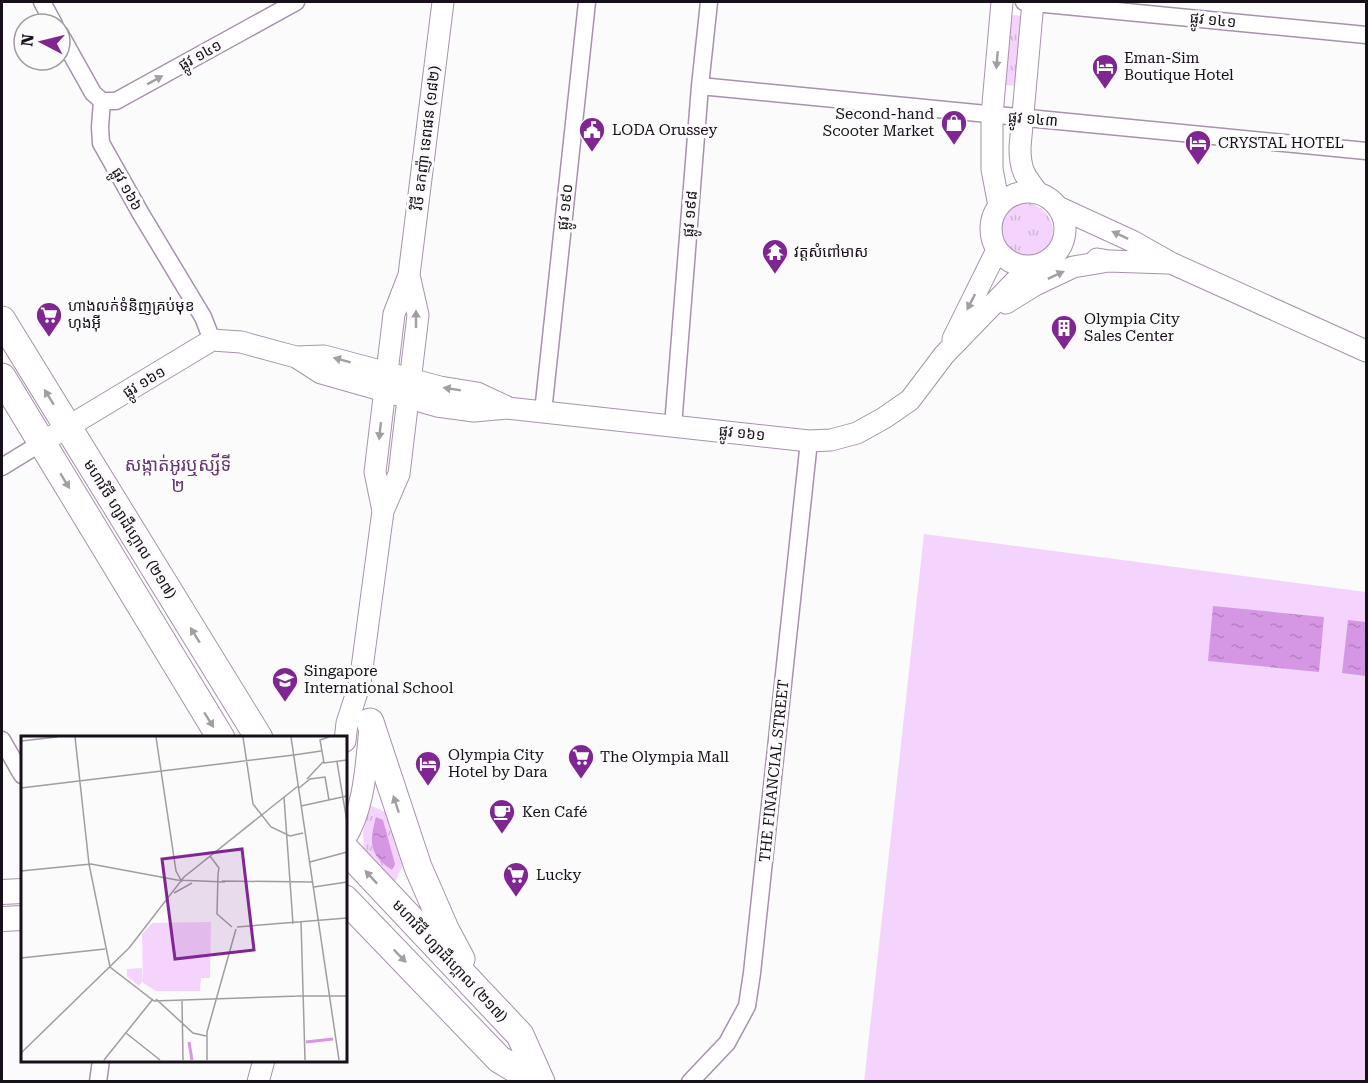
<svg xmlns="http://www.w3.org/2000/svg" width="1368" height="1083" viewBox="0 0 1368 1083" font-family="'Roboto Serif','Noto Sans Khmer',serif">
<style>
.grass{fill:url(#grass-tufts)}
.garden{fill:#f4d4fc}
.water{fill:url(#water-ripples)}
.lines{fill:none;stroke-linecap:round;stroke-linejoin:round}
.minor-casing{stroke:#a791ac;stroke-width:19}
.tertiary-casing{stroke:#a791ac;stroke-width:23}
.secondary-casing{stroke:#a791ac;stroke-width:26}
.primary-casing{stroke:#a791ac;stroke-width:29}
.minor{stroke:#fff;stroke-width:16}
.tertiary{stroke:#fff;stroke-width:21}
.secondary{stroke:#fff;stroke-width:24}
.primary{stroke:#fff;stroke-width:27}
.oneway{fill:#a29fa3}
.labels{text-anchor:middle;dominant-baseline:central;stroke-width:6;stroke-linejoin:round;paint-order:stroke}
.street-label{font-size:15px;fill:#170f19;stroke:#fbfbfb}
.poi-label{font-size:15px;fill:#170f19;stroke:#fbfbfb;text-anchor:start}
.quarter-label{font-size:18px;fill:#63386e;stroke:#fbfbfb}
.inset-river{fill:none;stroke:#d596e4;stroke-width:3}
.inset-road{fill:none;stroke:#a09da1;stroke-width:1.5}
.view{fill:#7f2693;fill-opacity:0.15;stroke:#7f2693;stroke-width:3}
.inset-edge{fill:none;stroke:#170f19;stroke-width:3}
</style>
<defs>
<pattern id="grass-tufts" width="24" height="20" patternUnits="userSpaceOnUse" patternTransform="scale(1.5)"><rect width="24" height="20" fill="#f4d4fc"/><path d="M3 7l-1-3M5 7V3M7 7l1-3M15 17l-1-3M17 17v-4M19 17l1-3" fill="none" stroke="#d0b5d7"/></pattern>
<pattern id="water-ripples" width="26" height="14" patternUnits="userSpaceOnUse" patternTransform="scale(1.5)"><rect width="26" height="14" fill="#d596e4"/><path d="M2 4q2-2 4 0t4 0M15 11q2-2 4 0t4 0" fill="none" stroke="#b680c3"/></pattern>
</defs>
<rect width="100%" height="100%" fill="#fbfbfb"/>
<path class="grass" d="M 1010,15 L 1024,16 L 1017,86 L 1004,85 Z
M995 232a29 29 0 1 1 58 0a29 29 0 1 1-58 0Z
M 370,805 L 389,814 L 403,865 L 395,882 L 374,869 L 364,850 L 363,832 Z"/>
<path class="garden" d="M 924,534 L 1366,592 L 1366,1081 L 864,1082 Z"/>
<path class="water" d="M 1213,606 L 1324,617 L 1319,672 L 1208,661 Z
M 1348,620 L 1366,622 L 1366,676 L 1342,673 Z
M 376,817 L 383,820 L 395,864 L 392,870 C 369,855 369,842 376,817 Z"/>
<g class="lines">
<g class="minor-casing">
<path id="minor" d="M 42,2 L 54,24
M 1024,2 L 1366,35
M 60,34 L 93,93 L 102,101
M 700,86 L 1366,151
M 102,101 L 100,127 L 101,143 L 141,214 L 203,317 L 212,340
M 102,101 L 116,101 L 296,2
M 543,412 L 587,2
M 673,426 L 700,86 L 709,2
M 2,467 L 41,443
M 2,740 L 22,775
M 98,1082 L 101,1060
M 690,1082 L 727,1043 L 747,1006 L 752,973 L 809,441"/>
</g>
<g class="tertiary-casing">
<path id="tertiary" d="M 1033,2 L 1020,147 C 1020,170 1024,175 1038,193
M991 229a37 37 0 1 1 74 0a37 37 0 1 1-74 0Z
M 999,206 L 992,169 L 992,115 L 1002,2
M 1058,207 L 1132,241 L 1171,263 L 1366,351
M 1097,259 L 1109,261 L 1167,263
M 1006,303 L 1035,285 L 1073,267 L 1109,261
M 953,339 L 997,250
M 296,357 L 321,373 L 437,406 L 474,411 L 507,408 L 809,441 L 831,440 L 857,433 L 884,418 L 910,400 L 944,355 L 1030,266
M 41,443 L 212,340 L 241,342 L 296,357 L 324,356 L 440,387 L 477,393 L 507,407
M 383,511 L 375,472 L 394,314 L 409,275 L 443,2
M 345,741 L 347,723 L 360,683 L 383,511 L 399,474 L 418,315 L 409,275
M 345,839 C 365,807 366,765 370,728
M 258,1082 L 264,1060"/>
</g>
<g class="secondary-casing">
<path id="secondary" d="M 2,892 L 22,891
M 2,919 L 22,918"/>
</g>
<g class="primary-casing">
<path id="primary" d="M 2,320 L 259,738
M 2,377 L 221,738
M 370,722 L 418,867 L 445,929 L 461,959
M 345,849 L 520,1035 L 541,1082
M 345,899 L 499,1059 L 537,1082"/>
</g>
<use href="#minor" class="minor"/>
<use href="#tertiary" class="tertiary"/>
<use href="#secondary" class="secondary"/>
<use href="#primary" class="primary"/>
</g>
<defs><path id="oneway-solid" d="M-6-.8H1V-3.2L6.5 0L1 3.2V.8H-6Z" transform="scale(1.5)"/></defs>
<g class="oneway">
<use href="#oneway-solid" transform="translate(997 60) rotate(95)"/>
<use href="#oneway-solid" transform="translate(155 80) rotate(-29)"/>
<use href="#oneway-solid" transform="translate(1120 235) rotate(-155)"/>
<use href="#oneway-solid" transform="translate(1056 275) rotate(-25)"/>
<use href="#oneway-solid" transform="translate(971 302) rotate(117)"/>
<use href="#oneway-solid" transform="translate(416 319) rotate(-90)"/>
<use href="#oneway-solid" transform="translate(342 360) rotate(-165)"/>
<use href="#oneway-solid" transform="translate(452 389) rotate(-171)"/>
<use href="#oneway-solid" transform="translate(49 397) rotate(-122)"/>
<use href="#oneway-solid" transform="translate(380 431) rotate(96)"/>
<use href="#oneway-solid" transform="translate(65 481) rotate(59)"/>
<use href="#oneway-solid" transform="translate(195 635) rotate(-122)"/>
<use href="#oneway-solid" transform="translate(209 720) rotate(58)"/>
<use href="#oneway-solid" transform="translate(396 804) rotate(-108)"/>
<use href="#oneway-solid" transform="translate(371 877) rotate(-133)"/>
<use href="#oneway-solid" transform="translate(400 956) rotate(46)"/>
</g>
<defs>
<g id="hotel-pin" transform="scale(1.35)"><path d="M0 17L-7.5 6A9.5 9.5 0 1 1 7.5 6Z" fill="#7f2693" stroke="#fbfbfb"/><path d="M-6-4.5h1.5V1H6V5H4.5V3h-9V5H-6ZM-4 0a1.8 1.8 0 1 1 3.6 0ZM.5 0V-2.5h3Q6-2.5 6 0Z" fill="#fff"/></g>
<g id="shop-pin" transform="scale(1.35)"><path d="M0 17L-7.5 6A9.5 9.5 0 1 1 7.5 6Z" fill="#7f2693" stroke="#fbfbfb"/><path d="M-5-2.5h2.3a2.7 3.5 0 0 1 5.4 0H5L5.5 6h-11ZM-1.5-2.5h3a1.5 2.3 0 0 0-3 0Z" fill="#fff"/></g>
<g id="civic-pin" transform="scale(1.35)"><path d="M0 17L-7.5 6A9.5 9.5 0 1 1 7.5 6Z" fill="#7f2693" stroke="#fbfbfb"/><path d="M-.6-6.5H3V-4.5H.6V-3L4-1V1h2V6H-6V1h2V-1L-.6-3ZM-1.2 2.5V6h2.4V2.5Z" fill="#fff"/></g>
<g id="temple-pin" transform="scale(1.35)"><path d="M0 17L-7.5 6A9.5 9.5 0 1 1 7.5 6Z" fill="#7f2693" stroke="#fbfbfb"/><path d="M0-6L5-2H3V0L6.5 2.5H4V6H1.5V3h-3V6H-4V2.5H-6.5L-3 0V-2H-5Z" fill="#fff"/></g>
<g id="supermarket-pin" transform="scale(1.35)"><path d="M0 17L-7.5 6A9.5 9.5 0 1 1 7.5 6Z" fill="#7f2693" stroke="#fbfbfb"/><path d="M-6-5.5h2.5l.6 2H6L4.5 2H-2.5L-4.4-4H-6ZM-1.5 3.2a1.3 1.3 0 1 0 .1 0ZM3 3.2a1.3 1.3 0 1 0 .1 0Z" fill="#fff"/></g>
<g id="building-pin" transform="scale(1.35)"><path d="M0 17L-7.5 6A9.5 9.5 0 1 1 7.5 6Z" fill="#7f2693" stroke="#fbfbfb"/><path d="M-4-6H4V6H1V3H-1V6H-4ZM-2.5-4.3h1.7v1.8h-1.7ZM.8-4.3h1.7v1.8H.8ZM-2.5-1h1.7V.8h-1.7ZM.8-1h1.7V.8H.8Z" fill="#fff"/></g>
<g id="school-pin" transform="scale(1.35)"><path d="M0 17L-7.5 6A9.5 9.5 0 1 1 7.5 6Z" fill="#7f2693" stroke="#fbfbfb"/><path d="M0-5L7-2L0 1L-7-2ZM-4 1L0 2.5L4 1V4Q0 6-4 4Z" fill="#fff"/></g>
<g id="cafe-pin" transform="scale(1.35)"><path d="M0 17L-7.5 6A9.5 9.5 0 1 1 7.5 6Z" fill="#7f2693" stroke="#fbfbfb"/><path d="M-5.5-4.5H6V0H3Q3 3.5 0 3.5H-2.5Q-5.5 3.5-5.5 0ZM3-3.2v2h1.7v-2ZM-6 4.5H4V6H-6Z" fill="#fff"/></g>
</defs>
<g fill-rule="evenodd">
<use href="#hotel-pin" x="1105" y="67"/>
<use href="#shop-pin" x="954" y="123"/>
<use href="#civic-pin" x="592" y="130"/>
<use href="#hotel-pin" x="1198" y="143"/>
<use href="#temple-pin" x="775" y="252"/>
<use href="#supermarket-pin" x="49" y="315"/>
<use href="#building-pin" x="1064" y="328"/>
<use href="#school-pin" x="285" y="680"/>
<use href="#supermarket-pin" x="581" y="757"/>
<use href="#hotel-pin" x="428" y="764"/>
<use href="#cafe-pin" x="502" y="812"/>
<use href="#supermarket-pin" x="516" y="875"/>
</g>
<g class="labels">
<g class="street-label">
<text transform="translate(1213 20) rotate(6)">ផ្លូវ ១៤១</text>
<text transform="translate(200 55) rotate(-29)">ផ្លូវ ១៤១</text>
<text transform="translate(1033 119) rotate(5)">ផ្លូវ ១៤៣</text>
<text transform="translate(426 138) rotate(-83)">វិថី ឧកញ៉ា ទេពផន (១៨២)</text>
<text transform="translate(127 189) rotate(61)">ផ្លូវ ១៦៦</text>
<text transform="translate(565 207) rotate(-84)">ផ្លូវ ១៩០</text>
<text transform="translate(690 214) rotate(-85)">ផ្លូវ ១៩៨</text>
<text transform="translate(144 382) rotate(-31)">ផ្លូវ ១៦១</text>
<text transform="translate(742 433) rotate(6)">ផ្លូវ ១៦១</text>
<text transform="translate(130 529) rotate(58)">មហាវិថី ហ្សាដឹហ្គោល (២១៧)</text>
<text transform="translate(774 771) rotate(-84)">THE FINANCIAL STREET</text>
<text transform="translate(450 961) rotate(47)">មហាវិថី ហ្សាដឹហ្គោល (២១៧)</text>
</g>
<g class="poi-label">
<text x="1124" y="58">Eman-Sim<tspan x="1124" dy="17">Boutique Hotel</tspan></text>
<text x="934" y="114" text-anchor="end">Second-hand<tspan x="934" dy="17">Scooter Market</tspan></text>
<text x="612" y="130">LODA Orussey</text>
<text x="1218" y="143">CRYSTAL HOTEL</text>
<text x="794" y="252">វត្តសំពៅមាស</text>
<text x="68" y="306">ហាងលក់ទំនិញគ្រប់មុខ<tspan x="68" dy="17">ហុងអ៊ី</tspan></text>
<text x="1084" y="319">Olympia City<tspan x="1084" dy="17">Sales Center</tspan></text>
<text x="304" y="671">Singapore<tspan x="304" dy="17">International School</tspan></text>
<text x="448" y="755">Olympia City<tspan x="448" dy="17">Hotel by Dara</tspan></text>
<text x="600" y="757">The Olympia Mall</text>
<text x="522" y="812">Ken Café</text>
<text x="536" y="875">Lucky</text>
</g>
<g class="quarter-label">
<text x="178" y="464">សង្កាត់អូរឬស្សីទី<tspan x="178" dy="21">២</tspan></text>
</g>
</g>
<g transform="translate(21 736)">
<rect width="326" height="326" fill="#fbfbfb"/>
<path d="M 121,232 L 122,245 L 118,250 L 106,240 L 106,233 Z" fill="#f4d4fc"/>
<path d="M 190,186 L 189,242 L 180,242 L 179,255 L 135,255 L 122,247 L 121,198 L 131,187 Z" fill="#f4d4fc"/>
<path class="inset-river" d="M 168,306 L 171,324M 285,306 L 312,303"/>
<path class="inset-road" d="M 54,1 L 68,128 L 89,231 L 133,265 L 278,260M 135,1 L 155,135 L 161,146M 222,1 L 232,68 L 250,91 L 269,100 L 282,97M 270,1 L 318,324M 308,1 L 299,4 L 303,27 L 326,24M 0,5 L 36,1M 273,19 L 300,15M 316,26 L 326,86M 286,43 L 302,26M 0,52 L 273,19M 278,52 L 289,43 L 304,41 L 308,64M 263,61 L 272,188M 280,70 L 326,60M 189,120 L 198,132 L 197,138M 289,126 L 326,116M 0,135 L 70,128 L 156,144 L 204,146M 197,138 L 196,178 L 211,191M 201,145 L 291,146M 293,151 L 326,146M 153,157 L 171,147M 280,185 L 284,324M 216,191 L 326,182M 0,222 L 84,213M 276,260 L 326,260M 135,263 L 172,297 L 185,300M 161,265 L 162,324M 105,297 L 139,324M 0,317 L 108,212 L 163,141 L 277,50M 83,324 L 132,263M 186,324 L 186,296 L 215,193"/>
<path class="view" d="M 221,113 L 233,214 L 154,223 L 141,123 Z"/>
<rect width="326" height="326" class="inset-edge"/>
</g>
<rect width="1368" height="1083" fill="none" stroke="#170f19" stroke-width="6"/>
<g transform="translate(42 42) rotate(277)"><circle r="28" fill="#fbfbfb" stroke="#a09da1" stroke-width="1.5"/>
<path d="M0-4.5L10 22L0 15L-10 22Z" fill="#7f2693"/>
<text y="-9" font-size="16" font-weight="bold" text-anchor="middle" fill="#170f19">N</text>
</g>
</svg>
